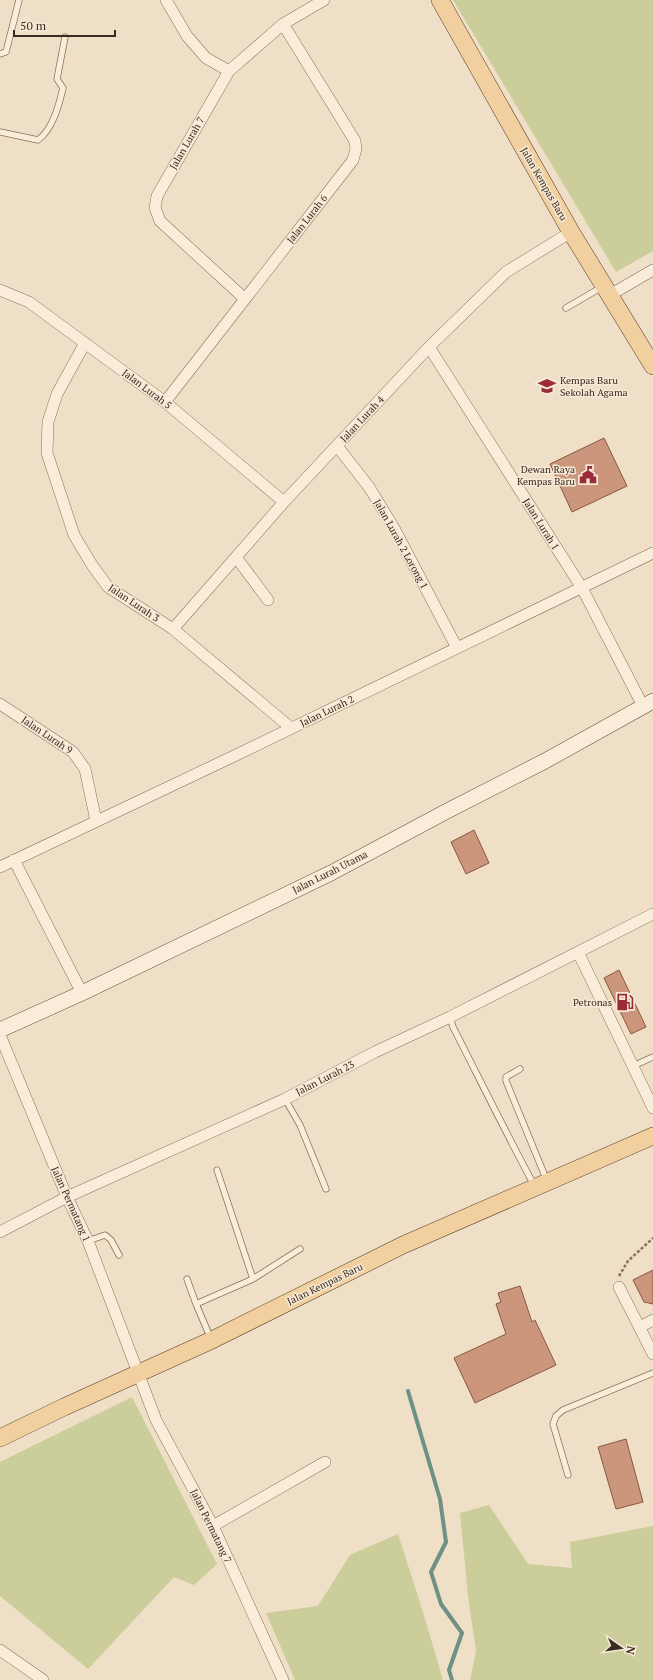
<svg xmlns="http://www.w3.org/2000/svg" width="653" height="1680" viewBox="0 0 653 1680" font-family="'PT Serif',serif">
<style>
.green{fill:#cbcd9a}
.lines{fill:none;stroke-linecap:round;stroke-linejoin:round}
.stream{stroke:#6e9085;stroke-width:4}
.building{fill:#cc967c;stroke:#895741}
.lane-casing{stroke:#8a705c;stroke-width:7}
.street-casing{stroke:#8a705c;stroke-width:12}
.secondary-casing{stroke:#6c513f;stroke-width:16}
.primary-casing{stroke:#583f30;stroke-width:18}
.path{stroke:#8a705c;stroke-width:2.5;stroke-dasharray:3 2;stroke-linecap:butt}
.lane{stroke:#f9edd9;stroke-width:5.5}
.street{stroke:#f9edd9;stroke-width:11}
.secondary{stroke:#f9edd9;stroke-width:15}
.primary{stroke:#f1cf9f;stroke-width:17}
.labels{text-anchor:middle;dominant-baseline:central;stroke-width:3;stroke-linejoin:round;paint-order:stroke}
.street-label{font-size:10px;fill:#3a2a1f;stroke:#f6e9d6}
.poi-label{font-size:10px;fill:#3a2a1f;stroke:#f6e9d6;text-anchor:end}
</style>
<rect width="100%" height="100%" fill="#eedfc6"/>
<path class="green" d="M 453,0 L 653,0 L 653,251 L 616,272 Z
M 132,1397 L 217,1564 L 194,1585 L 174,1577 L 88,1669 L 0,1596 L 0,1462 Z
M 489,1505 L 528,1564 L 572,1568 L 570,1542 L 653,1526 L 653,1680 L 470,1680 L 476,1651 L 468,1596 L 460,1513 Z
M 398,1534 L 422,1609 L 443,1680 L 295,1680 L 266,1613 L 318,1606 L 350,1555 Z"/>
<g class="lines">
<path class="stream" d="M 408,1391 L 440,1499 L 446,1542 L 431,1572 L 441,1604 L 462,1633 L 449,1670 L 452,1680"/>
</g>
<path class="building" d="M 604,438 L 627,486 L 572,512 L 550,464 Z
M 474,830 L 489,863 L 466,874 L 451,842 Z
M 619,970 L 646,1027 L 631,1034 L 604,978 Z
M 653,1270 L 653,1304 L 644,1302 L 633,1280 Z
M 520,1286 L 532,1322 L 535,1320 L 556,1365 L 475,1403 L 454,1358 L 506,1334 L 496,1304 L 501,1302 L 498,1293 Z
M 626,1439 L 643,1502 L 616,1509 L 598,1447 Z"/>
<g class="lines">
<g class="lane-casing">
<path id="lane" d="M 0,54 L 6,52 L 19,0
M 0,132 L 38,140 C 53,129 59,105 63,88 L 57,79 L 65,37
M 566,308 L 602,287
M 450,1017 L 453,1027 C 480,1080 506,1133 534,1185
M 633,1066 L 653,1057
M 520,1069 L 506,1077 L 506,1081 L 547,1181
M 285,1099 L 300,1125 L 326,1189
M 88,1241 L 105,1235 L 111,1240 L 119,1255
M 187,1279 L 196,1304
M 253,1279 L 300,1249
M 211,1339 L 196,1304 L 253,1279 L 217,1170
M 568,1475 L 553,1424 L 556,1416 L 563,1410 L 653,1373"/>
</g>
<g class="street-casing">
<path id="street" d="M 166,0 L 187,36 L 206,58 L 229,71
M 0,290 L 29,302 L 165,402 L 284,502
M 610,295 L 653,270
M 245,299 L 160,221 L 155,208 L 157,196 L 229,71 L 283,24 L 324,0
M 85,343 L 57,394 L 48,422 L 47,453 L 74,535 L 92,565 L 108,587 L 173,629 L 291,728
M 429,347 L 582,588 L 643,706
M 165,402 L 353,160 L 356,149 L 355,141 L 283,24
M 337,446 L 369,487 L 394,528 L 457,648
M 236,557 L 268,600
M 173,629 L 284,502 L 429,347 L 506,272 L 571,232
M 0,704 L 73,752 L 85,769 L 96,821
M 14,860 L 82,993
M 0,867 L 232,757 L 653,553
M 578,952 L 653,1108
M 0,1035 L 67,1197 L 88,1241 L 156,1420 L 213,1526 L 283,1680
M 0,1232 L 67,1197 L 285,1099 L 375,1052 L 450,1017 L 653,914
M 619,1287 L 653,1354
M 640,1327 L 653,1320
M 213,1526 L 325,1462
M 0,1650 L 43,1680"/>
</g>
<g class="secondary-casing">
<path id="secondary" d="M 0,1030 L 82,993 L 331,873 L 449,810 L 545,761 L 653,701"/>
</g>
<g class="primary-casing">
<path id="primary" d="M 440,0 L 571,232 L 653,366
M 0,1438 L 64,1407 L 212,1340 L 403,1245 L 653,1136"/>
</g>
<path class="path" d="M 619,1276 L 628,1261 L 653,1238"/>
<use href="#lane" class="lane"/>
<use href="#street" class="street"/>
<use href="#secondary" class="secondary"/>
<use href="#primary" class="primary"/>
</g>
<defs>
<g id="school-bare" transform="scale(1.38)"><path d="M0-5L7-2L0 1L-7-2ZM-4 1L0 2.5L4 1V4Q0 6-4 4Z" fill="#992c37" stroke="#f6e9d6" stroke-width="2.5" paint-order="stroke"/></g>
<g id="civic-bare" transform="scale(1.38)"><path d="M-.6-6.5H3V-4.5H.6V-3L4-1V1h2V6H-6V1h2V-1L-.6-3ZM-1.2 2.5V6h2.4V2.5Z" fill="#992c37" stroke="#f6e9d6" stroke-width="2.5" paint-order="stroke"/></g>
<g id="fuel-bare" transform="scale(1.38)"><path d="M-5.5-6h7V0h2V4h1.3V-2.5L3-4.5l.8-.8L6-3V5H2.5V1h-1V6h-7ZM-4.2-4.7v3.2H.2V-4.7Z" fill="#992c37" stroke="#f6e9d6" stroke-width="2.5" paint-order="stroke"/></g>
</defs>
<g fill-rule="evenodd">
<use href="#school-bare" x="547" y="386"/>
<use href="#civic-bare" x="588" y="475"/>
<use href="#fuel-bare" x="625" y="1002"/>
</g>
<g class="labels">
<g class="street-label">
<text transform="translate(187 143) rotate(-60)">Jalan Lurah 7</text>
<text transform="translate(544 184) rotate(60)">Jalan Kempas Baru</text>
<text transform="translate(307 219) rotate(-52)">Jalan Lurah 6</text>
<text transform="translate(147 389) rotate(37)">Jalan Lurah 5</text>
<text transform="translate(362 419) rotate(-47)">Jalan Lurah 4</text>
<text transform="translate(541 524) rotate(58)">Jalan Lurah 1</text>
<text transform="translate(401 544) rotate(61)">Jalan Lurah 2 Lorong 1</text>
<text transform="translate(134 603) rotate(34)">Jalan Lurah 3</text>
<text transform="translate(327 711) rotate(-26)">Jalan Lurah 2</text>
<text transform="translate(47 735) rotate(34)">Jalan Lurah 9</text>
<text transform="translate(330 872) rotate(-27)">Jalan Lurah Utama</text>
<text transform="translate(325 1078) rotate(-27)">Jalan Lurah 23</text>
<text transform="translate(71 1204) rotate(66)">Jalan Permatang 1</text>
<text transform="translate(325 1284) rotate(-26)">Jalan Kempas Baru</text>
<text transform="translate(211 1526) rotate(64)">Jalan Permatang 7</text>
</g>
<g class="poi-label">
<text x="560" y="380" text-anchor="start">Kempas Baru<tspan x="560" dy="12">Sekolah Agama</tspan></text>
<text x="575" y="469">Dewan Raya<tspan x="575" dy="12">Kempas Baru</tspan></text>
<text x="612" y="1002">Petronas</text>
</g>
</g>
<g transform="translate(621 1648) rotate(103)" stroke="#f6e9d6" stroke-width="3" paint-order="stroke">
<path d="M0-3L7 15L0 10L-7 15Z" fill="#3a2a1f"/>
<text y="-6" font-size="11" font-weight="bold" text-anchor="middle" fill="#3a2a1f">N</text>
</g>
<path d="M14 30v6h101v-6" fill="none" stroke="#3a2a1f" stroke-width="2"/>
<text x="20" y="30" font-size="12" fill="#3a2a1f" stroke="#f6e9d6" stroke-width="3" paint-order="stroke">50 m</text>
</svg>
